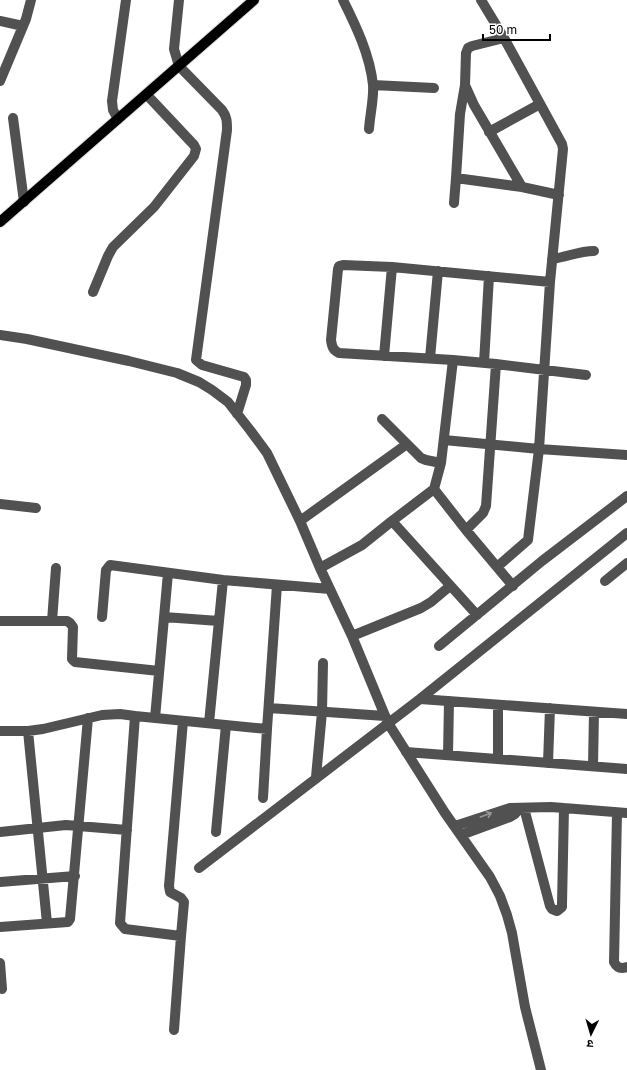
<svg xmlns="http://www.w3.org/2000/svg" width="627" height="1070" viewBox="0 0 627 1070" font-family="'Golos Text','Noto Sans Devanagari',sans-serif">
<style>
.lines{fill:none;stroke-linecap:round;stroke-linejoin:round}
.major-casing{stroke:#dbdbdb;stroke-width:12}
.minor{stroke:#515151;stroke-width:10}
.major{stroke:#000;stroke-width:10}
.oneway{stroke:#979797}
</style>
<rect width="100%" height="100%" fill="#fff"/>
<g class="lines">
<g class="major-casing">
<path id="major" d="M 0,222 L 254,0"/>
</g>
<path class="minor" d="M 179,0 L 174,49 L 179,66 L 222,110 C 227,117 227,121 227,130 L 196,360 L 202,365 L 244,377 L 246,380 L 246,385 L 237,414
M 343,0 C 356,26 370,55 373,85 C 374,99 370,114 369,129
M 0,21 L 23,26
M 504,38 L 472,46 L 468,48 L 466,53 L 465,85 L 474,105 L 522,187
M 0,81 L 26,19 L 31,0
M 373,85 L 434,88
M 465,85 L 460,114 L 456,178 L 522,187 L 559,195
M 13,118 L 24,202
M 118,119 L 113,110 L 112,101 L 126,0
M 489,132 L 540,104
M 454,203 L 456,178
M 552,259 C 568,257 578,251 594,251
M 93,292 L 108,256 L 113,247 L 154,207 L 194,156 L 196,149 L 194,145 L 147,95
M 0,335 L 27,339 L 129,361 L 177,373 L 199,382 L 212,390 L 228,402 L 250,430 L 267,453 L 300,521 L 320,568 L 352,636 L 388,723 L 445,813 L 490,877 L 500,896 L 507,915 L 512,933 L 525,1007 L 541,1070
M 384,356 L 392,267
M 430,358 L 438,271
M 453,360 L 339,353 C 333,350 332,347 331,340 L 338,269 L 339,266 L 343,265 L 392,267 L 550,282
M 484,363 L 489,276
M 382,419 L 421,458 L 426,460 L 441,463
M 444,440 L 539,449 L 550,282 L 563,149 L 562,144 L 504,38 L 481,0
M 434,489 L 466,530 L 513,586
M 0,504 L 36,508
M 300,521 L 407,444
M 466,530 L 483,513 L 486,506 L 496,364
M 497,567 L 528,540 L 539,449 L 627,455
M 320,568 L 362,545 L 392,521
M 605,581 L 627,563
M 477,615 L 392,521 L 434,489 L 441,463 L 453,360 L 496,364 L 586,375
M 102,617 L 106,570 L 110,565 L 223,580 L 330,589
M 164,617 L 219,621
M 0,621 L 67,621 L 70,623 L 73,627 L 72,659 L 75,662 L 159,671
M 52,621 L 56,568
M 352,636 L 421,608 L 431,602 L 450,586
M 439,646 L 542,561 L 627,496
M 420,699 L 627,714
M 269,708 L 385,716
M 155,718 L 168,573
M 183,721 L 169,886 L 170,892 L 181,898 L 184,902 L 181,936 L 125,929 L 120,923 L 135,716 L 267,729 L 277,585
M 209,723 L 223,580
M 0,731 L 28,731 L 43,729 L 102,715 L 120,714 L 135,716
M 28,731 L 47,923
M 406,752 L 627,769
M 448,755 L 449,701
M 498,759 L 498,705
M 548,763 L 550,708
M 593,766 L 594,712
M 316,777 L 322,712 L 323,663
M 263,798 L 267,729
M 524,808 L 550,906 L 552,909 L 557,911 L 562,907 L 562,904 L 564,808
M 617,813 L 614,962 C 617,968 621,969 627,967
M 455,826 L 510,808 L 551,807 L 627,813
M 0,832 L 66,825 L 127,830
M 216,832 L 226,725
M 461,835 L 510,817 L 515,814 L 519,809
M 199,868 L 420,699 L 627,533
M 0,882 L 75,876
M 0,927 L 68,922 L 70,919 L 88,718
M 0,963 L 2,989
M 174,1030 L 181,936"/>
<use href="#major" class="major"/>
</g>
<defs><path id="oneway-shaft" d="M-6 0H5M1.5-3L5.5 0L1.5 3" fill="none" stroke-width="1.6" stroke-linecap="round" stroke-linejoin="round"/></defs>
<use class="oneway" href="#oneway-shaft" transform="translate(486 815) rotate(-20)"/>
<g transform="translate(591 1034) rotate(185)" stroke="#ffffff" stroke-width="3" paint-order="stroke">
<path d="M0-3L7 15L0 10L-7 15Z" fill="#000000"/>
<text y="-6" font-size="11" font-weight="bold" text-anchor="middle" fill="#000000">उ</text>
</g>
<path d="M483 34v6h67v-6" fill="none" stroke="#000000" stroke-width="2"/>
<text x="489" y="34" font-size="12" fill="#000000" stroke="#ffffff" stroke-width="3" paint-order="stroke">50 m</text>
</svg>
